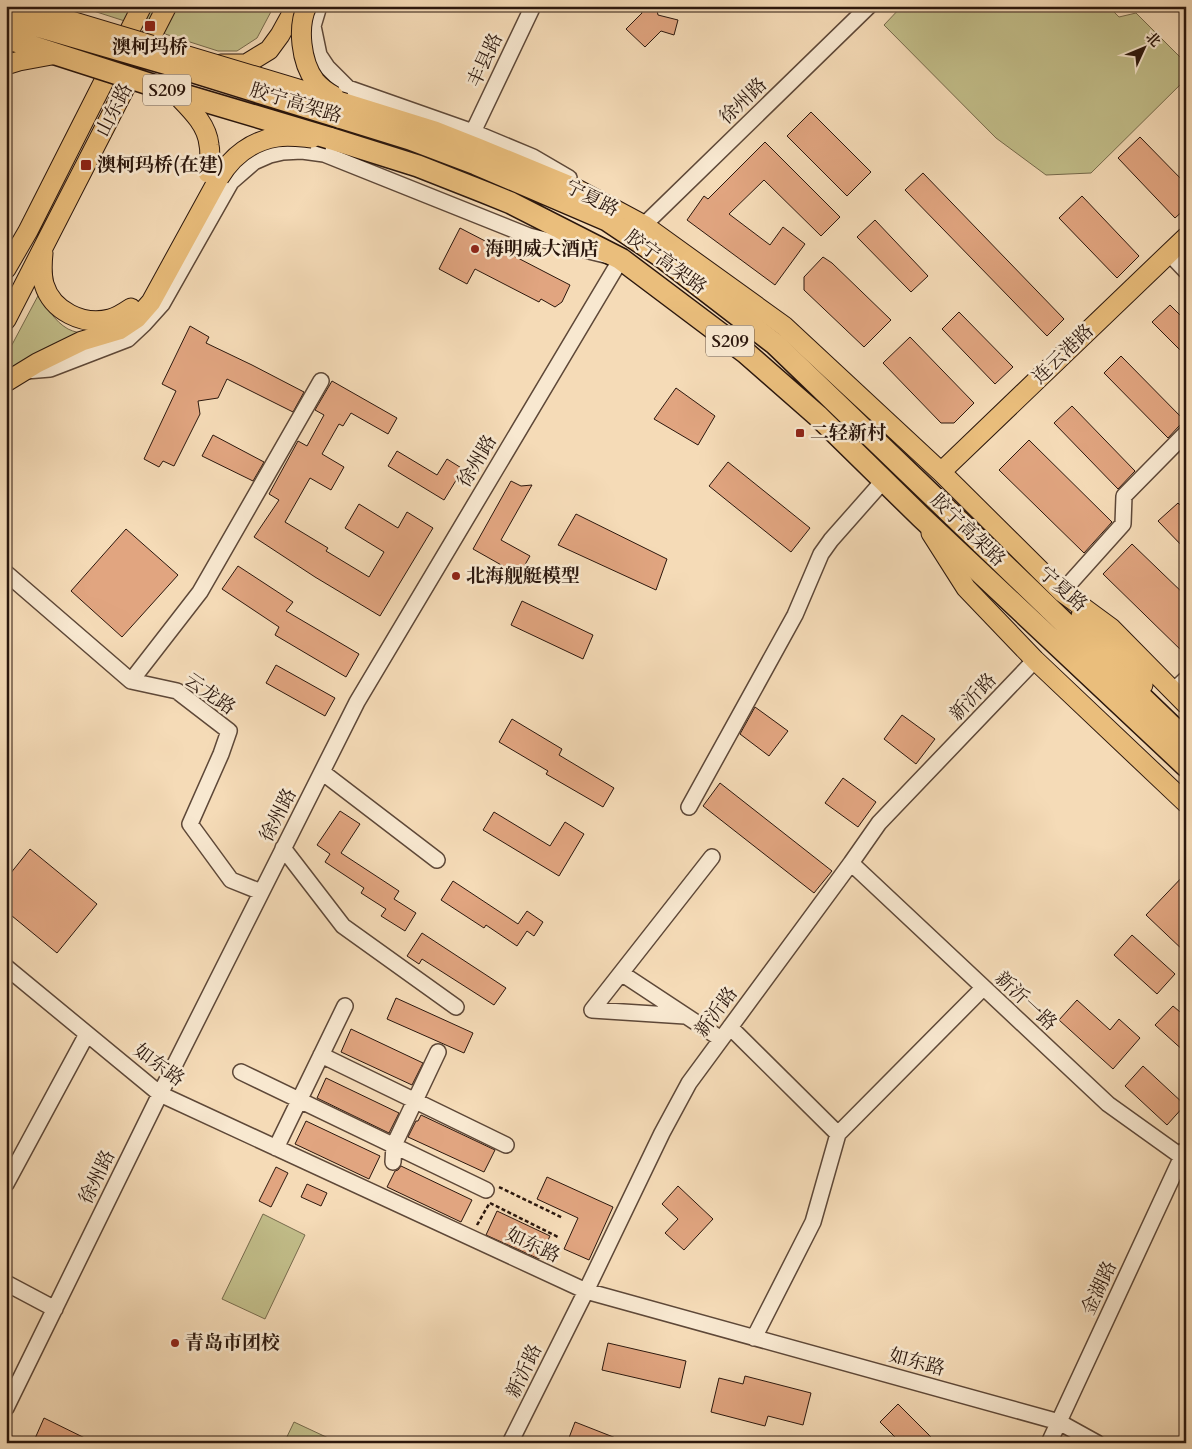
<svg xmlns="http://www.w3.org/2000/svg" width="1192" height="1449" viewBox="0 0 1192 1449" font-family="Cardo,'Noto Serif SC',serif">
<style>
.green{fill:#c2be8a;stroke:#766a4c}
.building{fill:#e1a580;stroke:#2b170d}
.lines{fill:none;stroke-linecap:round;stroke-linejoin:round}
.minor-casing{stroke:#5e4838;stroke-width:18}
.major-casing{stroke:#2b170d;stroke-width:21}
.highway-casing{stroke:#2b170d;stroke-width:24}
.path{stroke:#2b170d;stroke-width:2.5;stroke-dasharray:4 2.5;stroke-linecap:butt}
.minor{stroke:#f8e8d0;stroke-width:15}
.major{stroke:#eabe7c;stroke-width:19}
.highway{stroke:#eabe7c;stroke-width:21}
.major-bridge-casing{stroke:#2b170d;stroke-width:21;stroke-linecap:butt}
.highway-bridge-casing{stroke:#2b170d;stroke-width:24;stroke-linecap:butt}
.major-bridge{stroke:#eabe7c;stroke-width:19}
.highway-bridge{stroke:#eabe7c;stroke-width:21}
.poi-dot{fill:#8f2418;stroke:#f8e8d0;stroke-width:2}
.labels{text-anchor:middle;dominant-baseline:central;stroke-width:5;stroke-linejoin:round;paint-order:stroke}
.shield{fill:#f8e8d0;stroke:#685648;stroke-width:1}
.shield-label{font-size:18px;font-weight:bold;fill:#2b170d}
.poi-label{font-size:19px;font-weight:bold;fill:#2b170d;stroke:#f8e8d0;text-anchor:start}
.street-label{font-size:19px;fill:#2b170d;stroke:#f8e8d0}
</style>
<rect width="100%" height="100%" fill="#f5dbb7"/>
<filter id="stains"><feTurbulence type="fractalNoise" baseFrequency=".004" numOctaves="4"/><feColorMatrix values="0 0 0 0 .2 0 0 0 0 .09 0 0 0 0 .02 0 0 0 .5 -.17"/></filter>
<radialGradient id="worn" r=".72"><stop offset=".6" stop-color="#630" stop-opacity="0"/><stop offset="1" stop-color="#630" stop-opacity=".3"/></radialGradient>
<path class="green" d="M 78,6 L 274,6 L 257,38 L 237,51 L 218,51 Z
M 902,6 L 1108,6 L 1119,17 L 1136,13 L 1186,63 L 1186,79 L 1091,173 L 1046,175 L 996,138 L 884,25 Z
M 40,292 C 46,307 54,321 68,329 C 74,332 81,333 87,335 L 6,373 L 6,356 Z
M 263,1214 L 305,1235 L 265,1319 L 222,1299 Z
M 294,1422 L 339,1443 L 284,1443 Z"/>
<path class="building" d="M 640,6 L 656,6 L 658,15 L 678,20 L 674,35 L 661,31 L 645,47 L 626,29 L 642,13 Z
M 811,112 L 871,172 L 847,196 L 787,136 Z
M 1140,137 L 1186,184 L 1186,208 L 1175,218 L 1118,158 Z
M 765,142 L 840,217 L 821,236 L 764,180 L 729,214 L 770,245 L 783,227 L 805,244 L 775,285 L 687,220 L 704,196 L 708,199 Z
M 923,173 L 1064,319 L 1047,336 L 905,190 Z
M 1082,196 L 1139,256 L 1117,278 L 1059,218 Z
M 875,220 L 928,276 L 911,292 L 857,237 Z
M 460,228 L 570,285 L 562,302 L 555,307 L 541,299 L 539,302 L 475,269 L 467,284 L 439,269 Z
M 823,257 L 832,263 L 891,320 L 864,347 L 804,290 L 804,277 Z
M 1170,305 L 1186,321 L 1186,356 L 1152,322 Z
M 959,312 L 1013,367 L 995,384 L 942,329 Z
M 190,326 L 209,337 L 206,343 L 252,365 L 304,392 L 293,412 L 227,379 L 218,398 L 198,401 L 200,414 L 174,466 L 163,461 L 159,467 L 144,459 L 176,391 L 162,384 Z
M 910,337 L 974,403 L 954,423 L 941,423 L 883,363 Z
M 1121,356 L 1186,422 L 1179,426 L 1168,438 L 1104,373 Z
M 332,381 L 397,418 L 388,434 L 351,413 L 343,426 L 339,424 L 322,454 L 344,467 L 331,490 L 310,478 L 285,522 L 328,548 L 326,551 L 369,577 L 384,552 L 345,528 L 359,504 L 398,528 L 407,512 L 433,528 L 380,616 L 315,577 L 254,537 L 279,500 L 269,494 L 298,441 L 307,446 L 324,415 L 315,410 Z
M 676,388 L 715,416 L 698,445 L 654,419 Z
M 1072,406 L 1135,471 L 1118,489 L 1054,423 Z
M 213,435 L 264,462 L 253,481 L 202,456 Z
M 1029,440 L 1112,522 L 1084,553 L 999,470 Z
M 397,451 L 437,475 L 447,459 L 463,469 L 444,500 L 388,466 Z
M 728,462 L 810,528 L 791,552 L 709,486 Z
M 511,481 L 521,486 L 532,485 L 501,540 L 530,556 L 519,575 L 473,549 Z
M 1178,503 L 1186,511 L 1186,550 L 1158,521 Z
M 576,514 L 667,559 L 656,590 L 558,545 Z
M 126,529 L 178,575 L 122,637 L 71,591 Z
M 1132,544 L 1186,596 L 1186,655 L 1103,574 Z
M 238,566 L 293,602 L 286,611 L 359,654 L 346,677 L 275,635 L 279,627 L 222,589 Z
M 522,601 L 593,635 L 583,659 L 511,625 Z
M 276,665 L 335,698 L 325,716 L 266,683 Z
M 755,707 L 788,731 L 769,756 L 740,734 Z
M 902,715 L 935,739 L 916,764 L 884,739 Z
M 512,719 L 562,749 L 559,755 L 614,788 L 603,807 L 546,774 L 548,771 L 499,742 Z
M 843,778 L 876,802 L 858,827 L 825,803 Z
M 720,783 L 832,871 L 814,893 L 703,806 Z
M 340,811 L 360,824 L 341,853 L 399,891 L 394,899 L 416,913 L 405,931 L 381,916 L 386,909 L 361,893 L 364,888 L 325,862 L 330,854 L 317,845 Z
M 494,812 L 550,846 L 565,822 L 584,834 L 559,876 L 483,830 Z
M 30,849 L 97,904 L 57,953 L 6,911 L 6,879 Z
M 1186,873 L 1186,953 L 1146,915 Z
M 453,881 L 518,924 L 527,911 L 543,922 L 534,936 L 527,931 L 517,946 L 486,925 L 484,928 L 441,900 Z
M 422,933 L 506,988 L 494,1005 L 422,959 L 419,964 L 407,956 Z
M 1132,935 L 1175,974 L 1157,994 L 1114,955 Z
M 396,998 L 473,1033 L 464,1053 L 387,1019 Z
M 1077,1000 L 1110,1030 L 1119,1019 L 1140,1038 L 1113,1069 L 1059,1020 Z
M 1173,1006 L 1186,1017 L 1186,1053 L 1155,1025 Z
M 351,1029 L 423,1063 L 412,1085 L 341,1052 Z
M 1143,1066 L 1185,1105 L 1167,1125 L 1125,1086 Z
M 326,1078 L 399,1113 L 389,1133 L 317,1098 Z
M 421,1115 L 495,1150 L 484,1172 L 408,1137 L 416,1121 L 418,1121 Z
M 306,1121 L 380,1156 L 369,1179 L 295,1144 Z
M 401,1166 L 472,1200 L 461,1222 L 387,1187 L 395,1171 L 398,1170 Z
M 276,1167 L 288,1173 L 271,1207 L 259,1201 Z
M 547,1177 L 613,1207 L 589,1260 L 564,1249 L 578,1218 L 537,1199 Z
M 307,1184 L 327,1193 L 321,1206 L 301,1197 Z
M 678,1186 L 713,1219 L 684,1250 L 665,1233 L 678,1219 L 662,1204 Z
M 497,1211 L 550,1236 L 539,1259 L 486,1235 Z
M 608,1343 L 686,1361 L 680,1388 L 602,1370 Z
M 745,1376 L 811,1393 L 803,1425 L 768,1416 L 765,1426 L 711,1412 L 719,1378 L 743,1384 Z
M 898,1404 L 937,1443 L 901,1443 L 880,1422 Z
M 44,1418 L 95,1443 L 33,1443 Z
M 575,1422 L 626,1442 L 625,1443 L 567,1443 Z"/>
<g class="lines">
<g class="minor-casing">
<path id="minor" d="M 319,6 L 313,26 L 319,55 L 327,67 L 348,88 L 473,132 L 533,157 L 569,178
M 473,132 L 533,6
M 644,225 L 869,6
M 1169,253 L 1186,271
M 6,573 L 131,681 L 177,691 L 229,731 L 221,754 L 190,824 L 231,880 L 261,892
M 1062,592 L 1123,524 L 1124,496 L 1186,433
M 131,681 L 200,592 L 321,381
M 1173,691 L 1186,679
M 322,772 L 437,860
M 689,807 L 795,615 L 821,554 L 831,540 L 884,480
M 283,848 L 343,926 L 456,1007
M 851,863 L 1108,1104 L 1182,1157
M 6,967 L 160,1094 L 586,1291 L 1059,1422 L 1097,1443
M 621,973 L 712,857
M 685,1016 L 592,1010 L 621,973 L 721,1039
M 730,1027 L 838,1134
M 321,1055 L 506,1145
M 241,1072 L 486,1190
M 276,1148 L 345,1006
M 393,1162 L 394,1145 L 438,1052
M 6,1184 L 87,1034
M 6,1283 L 55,1309
M 754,1338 L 813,1222 L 838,1134 L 983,988
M 6,1408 L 160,1094 L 357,702 L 621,259 L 529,236 L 324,154 L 302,151 L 283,152 L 270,155 L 254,162 L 231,182 L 162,304 L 144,324 L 128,339 L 50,369 L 26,371
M 510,1443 L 586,1291 L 662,1133 L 689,1083 L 851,863 L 879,823 L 1035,660
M 1049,1443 L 1185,1150"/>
</g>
<g class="major-casing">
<path id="major" d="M 221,64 L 246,64 L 269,50 L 280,35 L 296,6
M 345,103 L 435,131 L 478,148 L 575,188 L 644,225 L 784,326 L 941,472 L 1062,592 L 1111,628 L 1186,704
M 43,253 C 42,263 41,273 44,284 C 52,311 83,326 110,319 C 118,317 125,312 131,308
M 6,269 L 28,231 L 142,6
M 6,320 L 167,6
M 6,382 L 37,363 L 82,341 L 119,330 L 137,318 L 151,302 L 219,178
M 941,472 L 1186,237
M 931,533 L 966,588 L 1035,660 L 1186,803
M 1081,616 L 1143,685"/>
</g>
<g class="highway-casing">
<path id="highway" d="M 339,117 L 410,139 L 476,164 L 544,193 L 607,220 L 662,257 L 775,344 L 1186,740
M 329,138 L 418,166 L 484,192 L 511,203 L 621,259 L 746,353 L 819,417 L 921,517 L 1186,766"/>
</g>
<path class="path" d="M 499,1187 L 563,1218
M 490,1203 L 558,1237
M 477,1225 L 489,1204"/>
<use href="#minor" class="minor"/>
<use href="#major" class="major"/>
<use href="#highway" class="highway"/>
<g class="major-bridge-casing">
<path id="major-bridge" d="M 21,6 L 345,103
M 307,6 C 297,27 301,62 315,81 C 320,87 327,92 334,96
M 6,65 L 19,61 L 57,54
M 174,92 C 188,107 207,123 209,145 C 211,154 209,164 208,173
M 219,178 C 232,156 252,141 277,137 C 289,135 301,137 312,138"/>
</g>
<g class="highway-bridge-casing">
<path id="highway-bridge" d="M 6,17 L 171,65 L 339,117
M 6,38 L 174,92 L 329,138"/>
</g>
<use href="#major-bridge" class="major-bridge"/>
<use href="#highway-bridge" class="highway-bridge"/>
</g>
<g class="poi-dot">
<rect x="144" y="20" width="12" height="12" rx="2.5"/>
<rect x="80" y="159" width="12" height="12" rx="2.5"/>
<circle cx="475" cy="249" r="5"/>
<rect x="795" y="428" width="10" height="10" rx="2.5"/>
<circle cx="456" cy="576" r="5"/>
<circle cx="175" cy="1343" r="5"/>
</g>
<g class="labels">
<g class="shield">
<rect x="143" y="74.5" width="48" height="31" rx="4"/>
<rect x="706" y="325.5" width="48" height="31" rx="4"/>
</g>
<g class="shield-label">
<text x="167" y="90">S209</text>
<text x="730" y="341">S209</text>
</g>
<g class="poi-label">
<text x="150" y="47" text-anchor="middle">澳柯玛桥</text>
<text x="97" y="165">澳柯玛桥(在建)</text>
<text x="485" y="249">海明威大酒店</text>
<text x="810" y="433">二轻新村</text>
<text x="466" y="576">北海舰艇模型</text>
<text x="185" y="1343">青岛市团校</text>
</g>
<g class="street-label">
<text transform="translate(485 60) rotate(-65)">丰县路</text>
<text transform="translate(743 101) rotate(-44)">徐州路</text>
<text transform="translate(296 103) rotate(17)">胶宁高架路</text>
<text transform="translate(114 110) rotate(-63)">山东路</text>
<text transform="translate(592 198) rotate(27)">宁夏路</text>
<text transform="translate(666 262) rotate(36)">胶宁高架路</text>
<text transform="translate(1063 354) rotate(-44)">连云港路</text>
<text transform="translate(477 461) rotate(-59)">徐州路</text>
<text transform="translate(968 530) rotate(44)">胶宁高架路</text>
<text transform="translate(1063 589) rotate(41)">宁夏路</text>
<text transform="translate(210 694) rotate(35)">云龙路</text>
<text transform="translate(973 697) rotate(-46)">新沂路</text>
<text transform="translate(278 815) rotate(-63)">徐州路</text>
<text transform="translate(1026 1001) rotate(43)">新沂一路</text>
<text transform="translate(716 1012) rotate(-53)">新沂路</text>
<text transform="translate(159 1065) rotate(36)">如东路</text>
<text transform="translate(97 1177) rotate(-64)">徐州路</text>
<text transform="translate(533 1245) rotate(25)">如东路</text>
<text transform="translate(1099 1288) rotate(-65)">金湖路</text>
<text transform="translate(917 1362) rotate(15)">如东路</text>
<text transform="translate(524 1371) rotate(-64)">新沂路</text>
</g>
</g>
<rect width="1192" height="1449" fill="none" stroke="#f5dbb7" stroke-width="25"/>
<rect x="8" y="8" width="1177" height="1434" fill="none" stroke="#2b170d" stroke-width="2.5"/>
<rect x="12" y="12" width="1167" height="1424" fill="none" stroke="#2b170d"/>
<g transform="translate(1144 48) rotate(46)" stroke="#f8e8d0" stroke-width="4" paint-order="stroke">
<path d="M0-4L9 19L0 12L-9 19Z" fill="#2b170d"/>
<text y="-8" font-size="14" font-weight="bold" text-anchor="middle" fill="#2b170d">北</text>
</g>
<rect width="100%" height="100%" filter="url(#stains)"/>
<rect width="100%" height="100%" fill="url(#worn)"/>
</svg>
